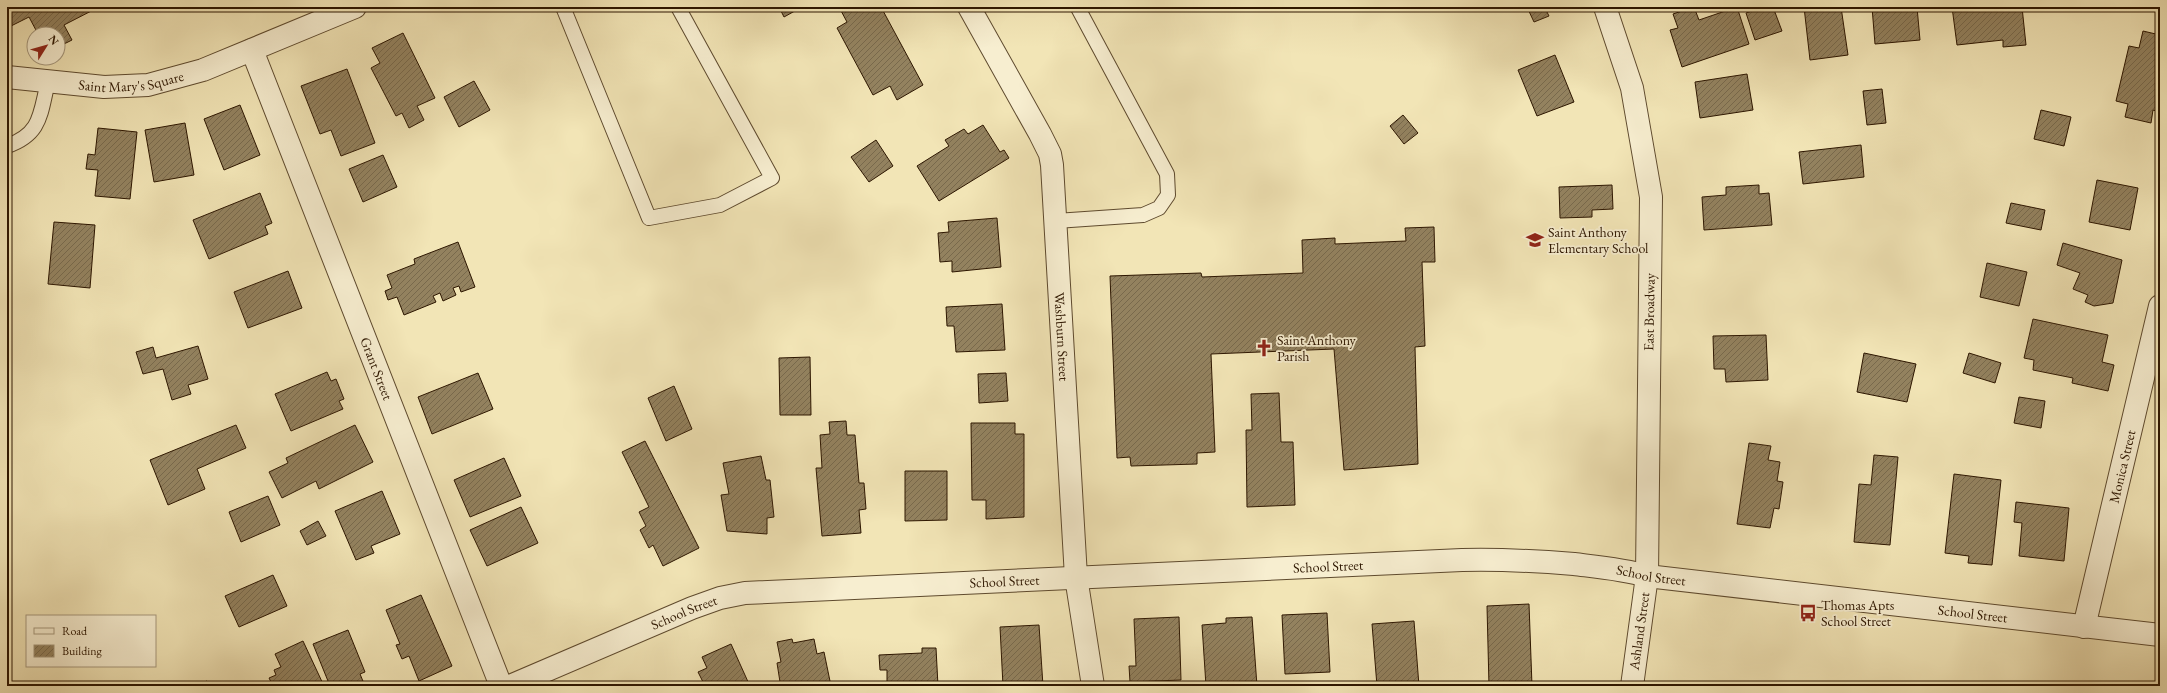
<svg xmlns="http://www.w3.org/2000/svg" width="2167" height="693" viewBox="0 0 2167 693" font-family="'EB Garamond',serif">
<style>
.building{fill:url(#building-hatch);stroke:#2d1600}
.lines{fill:none;stroke-linecap:round;stroke-linejoin:round}
.service-casing{stroke:#5e4a2e;stroke-width:16}
.minor-casing{stroke:#5e4a2e;stroke-width:24}
.tertiary-casing{stroke:#5e4a2e;stroke-width:24}
.service{stroke:#f7eed0;stroke-width:14}
.minor{stroke:#f7eed0;stroke-width:22}
.tertiary{stroke:#f7eed0;stroke-width:22}
.labels{text-anchor:middle;dominant-baseline:central;stroke-width:3.5;stroke-linejoin:round;paint-order:stroke}
.street-label{font-size:14px;fill:#2d1600;stroke:#f7eed0}
.poi-label{font-size:14px;fill:#2d1600;stroke:#f7eed0;text-anchor:start}
</style>
<defs>
<pattern id="building-hatch" width="6" height="6" patternUnits="userSpaceOnUse"><rect width="6" height="6" fill="#93825f"/><path d="M-1 1l2-2M0 6l6-6M5 7l2-2" fill="none" stroke="#78694c"/></pattern>
</defs>
<rect width="100%" height="100%" fill="#f2e5b6"/>
<filter id="stains"><feTurbulence type="fractalNoise" baseFrequency=".005" numOctaves="4"/><feColorMatrix values="0 0 0 0 .2 0 0 0 0 .09 0 0 0 0 .02 0 0 0 .5 -.17"/></filter>
<radialGradient id="worn" r=".72"><stop offset=".6" stop-color="#630" stop-opacity="0"/><stop offset="1" stop-color="#630" stop-opacity=".3"/></radialGradient>
<path class="building" d="M 7,7 L 99,7 L 64,25 L 72,40 L 58,47 L 58,34 L 38,34 L 29,17 L 7,28 Z
M 779,7 L 802,7 L 784,17 Z
M 839,7 L 881,7 L 923,85 L 897,100 L 890,86 L 873,95 L 837,28 L 847,22 Z
M 1527,7 L 1549,7 L 1545,8 L 1549,16 L 1534,22 Z
M 1694,7 L 1699,20 L 1737,7 L 1749,44 L 1682,67 L 1670,30 L 1678,28 L 1673,14 Z
M 1764,7 L 1773,7 L 1782,31 L 1755,40 L 1746,13 Z
M 1804,7 L 1841,7 L 1848,55 L 1810,60 Z
M 1872,7 L 1917,7 L 1920,40 L 1875,44 Z
M 1952,7 L 2022,7 L 2026,45 L 2003,47 L 2003,40 L 1957,45 Z
M 2143,31 L 2160,35 L 2160,108 L 2159,112 L 2153,110 L 2151,123 L 2125,117 L 2128,104 L 2116,101 L 2129,46 L 2139,48 Z
M 403,33 L 435,98 L 417,106 L 424,120 L 409,128 L 402,113 L 396,116 L 371,68 L 380,63 L 372,48 Z
M 1555,55 L 1574,102 L 1537,116 L 1518,70 Z
M 347,69 L 375,143 L 341,156 L 331,130 L 320,134 L 301,86 Z
M 1747,74 L 1753,110 L 1700,118 L 1695,82 Z
M 474,81 L 490,110 L 459,127 L 444,97 Z
M 1882,89 L 1886,123 L 1867,125 L 1863,91 Z
M 240,105 L 260,155 L 224,170 L 204,119 Z
M 2041,110 L 2071,117 L 2064,146 L 2034,139 Z
M 1403,115 L 1418,133 L 1404,144 L 1390,126 Z
M 185,123 L 194,175 L 154,182 L 145,130 Z
M 983,125 L 1000,152 L 1004,150 L 1009,158 L 939,201 L 917,166 L 949,146 L 945,140 L 964,129 L 968,134 Z
M 98,128 L 137,132 L 130,199 L 95,196 L 98,170 L 86,169 L 88,154 L 95,155 Z
M 876,140 L 893,166 L 869,182 L 851,157 Z
M 1861,145 L 1864,177 L 1803,184 L 1799,152 Z
M 383,155 L 397,187 L 363,202 L 349,169 Z
M 2097,180 L 2138,188 L 2130,230 L 2089,222 Z
M 1612,185 L 1613,209 L 1592,210 L 1592,217 L 1560,218 L 1559,187 Z
M 1759,185 L 1759,194 L 1769,193 L 1772,225 L 1704,230 L 1702,197 L 1726,195 L 1726,187 Z
M 260,193 L 272,223 L 265,226 L 268,234 L 209,259 L 193,220 Z
M 2011,203 L 2045,210 L 2041,230 L 2006,223 Z
M 997,218 L 1001,267 L 952,272 L 952,261 L 940,262 L 938,233 L 949,232 L 948,222 Z
M 54,222 L 95,225 L 90,288 L 48,284 Z
M 1434,227 L 1435,262 L 1422,262 L 1425,346 L 1415,347 L 1418,464 L 1344,470 L 1334,349 L 1211,354 L 1215,452 L 1197,453 L 1197,464 L 1131,466 L 1130,457 L 1117,458 L 1110,276 L 1201,273 L 1202,277 L 1303,273 L 1302,240 L 1335,238 L 1335,244 L 1406,241 L 1405,228 Z
M 458,242 L 475,287 L 461,292 L 459,286 L 453,288 L 456,295 L 443,301 L 440,293 L 433,296 L 436,302 L 404,315 L 397,297 L 388,300 L 385,291 L 392,288 L 387,275 L 415,264 L 414,259 Z
M 2063,243 L 2122,260 L 2113,303 L 2094,306 L 2085,302 L 2088,295 L 2073,289 L 2080,273 L 2057,265 Z
M 1987,263 L 2027,272 L 2019,306 L 1980,297 Z
M 288,271 L 302,308 L 248,328 L 234,292 Z
M 1002,304 L 1005,350 L 956,352 L 954,326 L 947,326 L 946,307 Z
M 2033,319 L 2108,335 L 2102,362 L 2114,365 L 2108,391 L 2072,383 L 2073,378 L 2033,370 L 2034,360 L 2024,358 Z
M 1766,335 L 1768,380 L 1726,382 L 1725,369 L 1714,369 L 1713,336 Z
M 198,346 L 208,379 L 188,385 L 191,394 L 172,400 L 163,369 L 143,374 L 136,352 L 153,347 L 156,358 Z
M 1864,353 L 1916,364 L 1907,402 L 1857,392 Z
M 1969,353 L 2001,363 L 1995,383 L 1963,373 Z
M 810,357 L 811,415 L 780,415 L 779,358 Z
M 327,372 L 331,381 L 336,379 L 344,399 L 339,401 L 343,409 L 291,431 L 275,394 Z
M 478,373 L 493,409 L 432,434 L 418,397 Z
M 1006,373 L 1008,401 L 979,403 L 978,374 Z
M 674,386 L 692,429 L 666,441 L 648,398 Z
M 1279,393 L 1281,442 L 1293,442 L 1295,505 L 1247,507 L 1246,430 L 1252,430 L 1251,394 Z
M 2019,397 L 2045,401 L 2041,428 L 2014,423 Z
M 846,421 L 847,435 L 855,435 L 859,483 L 864,483 L 866,509 L 859,510 L 861,533 L 822,536 L 816,468 L 822,468 L 820,435 L 830,434 L 829,422 Z
M 971,423 L 1015,423 L 1015,434 L 1024,434 L 1024,517 L 986,519 L 986,500 L 972,500 Z
M 236,425 L 246,448 L 197,469 L 205,489 L 168,505 L 150,460 Z
M 355,425 L 373,462 L 319,489 L 316,481 L 282,498 L 269,472 L 288,463 L 286,458 Z
M 645,441 L 699,548 L 663,566 L 653,545 L 649,548 L 640,530 L 646,526 L 639,512 L 649,507 L 622,452 Z
M 1749,443 L 1771,446 L 1768,460 L 1780,462 L 1777,481 L 1783,482 L 1779,509 L 1774,508 L 1770,528 L 1737,524 Z
M 1874,455 L 1898,457 L 1890,545 L 1854,542 L 1859,484 L 1871,485 Z
M 761,456 L 766,480 L 770,480 L 774,517 L 767,518 L 767,534 L 727,531 L 721,495 L 729,494 L 723,463 Z
M 504,458 L 521,496 L 470,517 L 454,480 Z
M 905,471 L 947,471 L 947,520 L 905,521 Z
M 1954,474 L 2001,480 L 1992,565 L 1968,563 L 1969,556 L 1945,553 Z
M 382,491 L 400,534 L 371,546 L 374,553 L 356,560 L 335,511 Z
M 268,496 L 280,525 L 241,542 L 229,512 Z
M 2016,502 L 2069,508 L 2064,561 L 2019,556 L 2022,523 L 2014,522 Z
M 521,507 L 538,543 L 487,566 L 470,530 Z
M 318,521 L 326,536 L 307,545 L 300,531 Z
M 273,575 L 287,606 L 239,627 L 225,596 Z
M 421,595 L 452,666 L 419,681 L 409,656 L 402,659 L 396,645 L 400,644 L 386,610 Z
M 1529,604 L 1532,686 L 1489,686 L 1487,606 Z
M 1327,613 L 1330,672 L 1285,674 L 1282,615 Z
M 1179,617 L 1181,680 L 1130,682 L 1129,666 L 1136,666 L 1134,619 Z
M 1252,617 L 1257,686 L 1206,686 L 1202,625 L 1226,623 L 1226,618 Z
M 1414,621 L 1419,686 L 1377,686 L 1372,624 Z
M 1039,625 L 1043,686 L 1003,686 L 1000,627 Z
M 348,630 L 365,672 L 360,674 L 365,686 L 330,686 L 313,644 Z
M 792,639 L 793,643 L 814,639 L 817,654 L 824,652 L 831,686 L 776,686 L 775,683 L 780,682 L 777,663 L 781,662 L 777,642 Z
M 303,641 L 324,686 L 273,686 L 269,678 L 276,675 L 274,670 L 281,667 L 275,654 Z
M 731,644 L 749,684 L 753,683 L 754,686 L 705,686 L 698,672 L 707,668 L 702,657 Z
M 922,648 L 936,648 L 938,686 L 887,686 L 887,670 L 880,670 L 879,655 L 922,653 Z
M 207,681 L 209,686 L 192,686 Z"/>
<g class="lines">
<g class="service-casing">
<path id="service" d="M 563,7 L 649,218 L 720,205 L 772,178 L 678,7
M 7,146 C 42,134 40,113 48,82
M 1056,221 L 1143,215 L 1159,208 L 1168,195 L 1167,174 L 1078,8 L 1080,7"/>
</g>
<g class="minor-casing">
<g id="minor">
<path id="s1" d="M 969,7 L 1040,134 L 1050,154 L 1052,165 L 1076,577 L 1093,686"/>
<path d="M 1605,7 L 1632,88 L 1651,197 L 1647,576 L 1632,686"/>
<path id="s2" d="M 252,50 L 501,686"/>
<path id="s3" d="M 2084,627 L 2160,306"/>
</g>
</g>
<g class="tertiary-casing">
<g id="tertiary">
<path id="s4" d="M 7,77 L 104,87 L 148,85 L 203,70 L 355,7"/>
<path id="s5" d="M 510,686 L 692,608 L 720,598 L 745,593 L 1462,560 C 1500,559 1537,561 1574,564 C 1599,567 1623,569 1647,576 L 2160,635"/>
</g>
</g>
<use href="#service" class="service"/>
<use href="#minor" class="minor"/>
<use href="#tertiary" class="tertiary"/>
</g>
<defs>
<g id="school-bare" transform="scale(1.38)"><path d="M0-5L7-2L0 1L-7-2ZM-4 1L0 2.5L4 1V4Q0 6-4 4Z" fill="#8f2418" stroke="#f7eed0" stroke-width="2.5" paint-order="stroke"/></g>
<g id="church-bare" transform="scale(1.38)"><path d="M-1.2-6h2.4v3.5h3.3v2.4h-3.3V6h-2.4V-.1h-3.3v-2.4h3.3Z" fill="#8f2418" stroke="#f7eed0" stroke-width="2.5" paint-order="stroke"/></g>
<g id="bus-bare" transform="scale(1.38)"><path d="M-5-6H5V4H4V6H2V4H-2V6H-4V4H-5ZM-3.5-4V0h7V-4ZM-3.5 1.2v1.5H-2V1.2ZM2 1.2v1.5H3.5V1.2Z" fill="#8f2418" stroke="#f7eed0" stroke-width="2.5" paint-order="stroke"/></g>
</defs>
<g fill-rule="evenodd">
<use href="#school-bare" x="1535" y="240"/>
<use href="#church-bare" x="1264" y="348"/>
<use href="#bus-bare" x="1808" y="613"/>
</g>
<g class="labels">
<g class="street-label">
<text stroke="none"><textPath href="#s4" startOffset="125">Saint Mary's Square</textPath></text>
<text transform="translate(1649 312) rotate(-89)">East Broadway</text>
<text stroke="none"><textPath href="#s1" startOffset="351">Washburn Street</textPath></text>
<text stroke="none"><textPath href="#s2" startOffset="342">Grant Street</textPath></text>
<text stroke="none"><textPath href="#s3" startOffset="165">Monica Street</textPath></text>
<text stroke="none"><textPath href="#s5" startOffset="837">School Street</textPath></text>
<text stroke="none"><textPath href="#s5" startOffset="1161">School Street</textPath></text>
<text stroke="none"><textPath href="#s5" startOffset="513">School Street</textPath></text>
<text stroke="none"><textPath href="#s5" startOffset="189">School Street</textPath></text>
<text stroke="none"><textPath href="#s5" startOffset="1485">School Street</textPath></text>
<text transform="translate(1639 631) rotate(-82)">Ashland Street</text>
</g>
<g class="poi-label">
<text x="1548" y="232">Saint Anthony<tspan x="1548" dy="16">Elementary School</tspan></text>
<text x="1277" y="340">Saint Anthony<tspan x="1277" dy="16">Parish</tspan></text>
<text x="1821" y="605">Thomas Apts<tspan x="1821" dy="16">School Street</tspan></text>
</g>
</g>
<rect width="2167" height="693" fill="none" stroke="#f2e5b6" stroke-width="24"/>
<rect x="8" y="8" width="2151" height="677" fill="none" stroke="#2d1600" stroke-width="2"/>
<rect x="12" y="12" width="2143" height="669" fill="none" stroke="#2d1600"/>
<rect x="26" y="615" width="130" height="52" fill="#f7eed0" stroke="#a6987d"/>
<rect x="34" y="628" width="20" height="6" fill="#f7eed0" stroke="#a6987d"/>
<text x="62" y="635" font-size="12" fill="#2d1600">Road</text>
<rect x="34" y="645" width="20" height="12" fill="url(#building-hatch)" stroke="#a6987d"/>
<text x="62" y="655" font-size="12" fill="#2d1600">Building</text>
<g transform="translate(46 46) rotate(53)"><circle r="19" fill="#f7eed0" stroke="#a6987d"/>
<path d="M0-3L7 15L0 10L-7 15Z" fill="#8f2418"/>
<text y="-6" font-size="11" font-weight="bold" text-anchor="middle" fill="#2d1600">N</text>
</g>
<rect width="100%" height="100%" filter="url(#stains)"/>
<rect width="100%" height="100%" fill="url(#worn)"/>
</svg>
